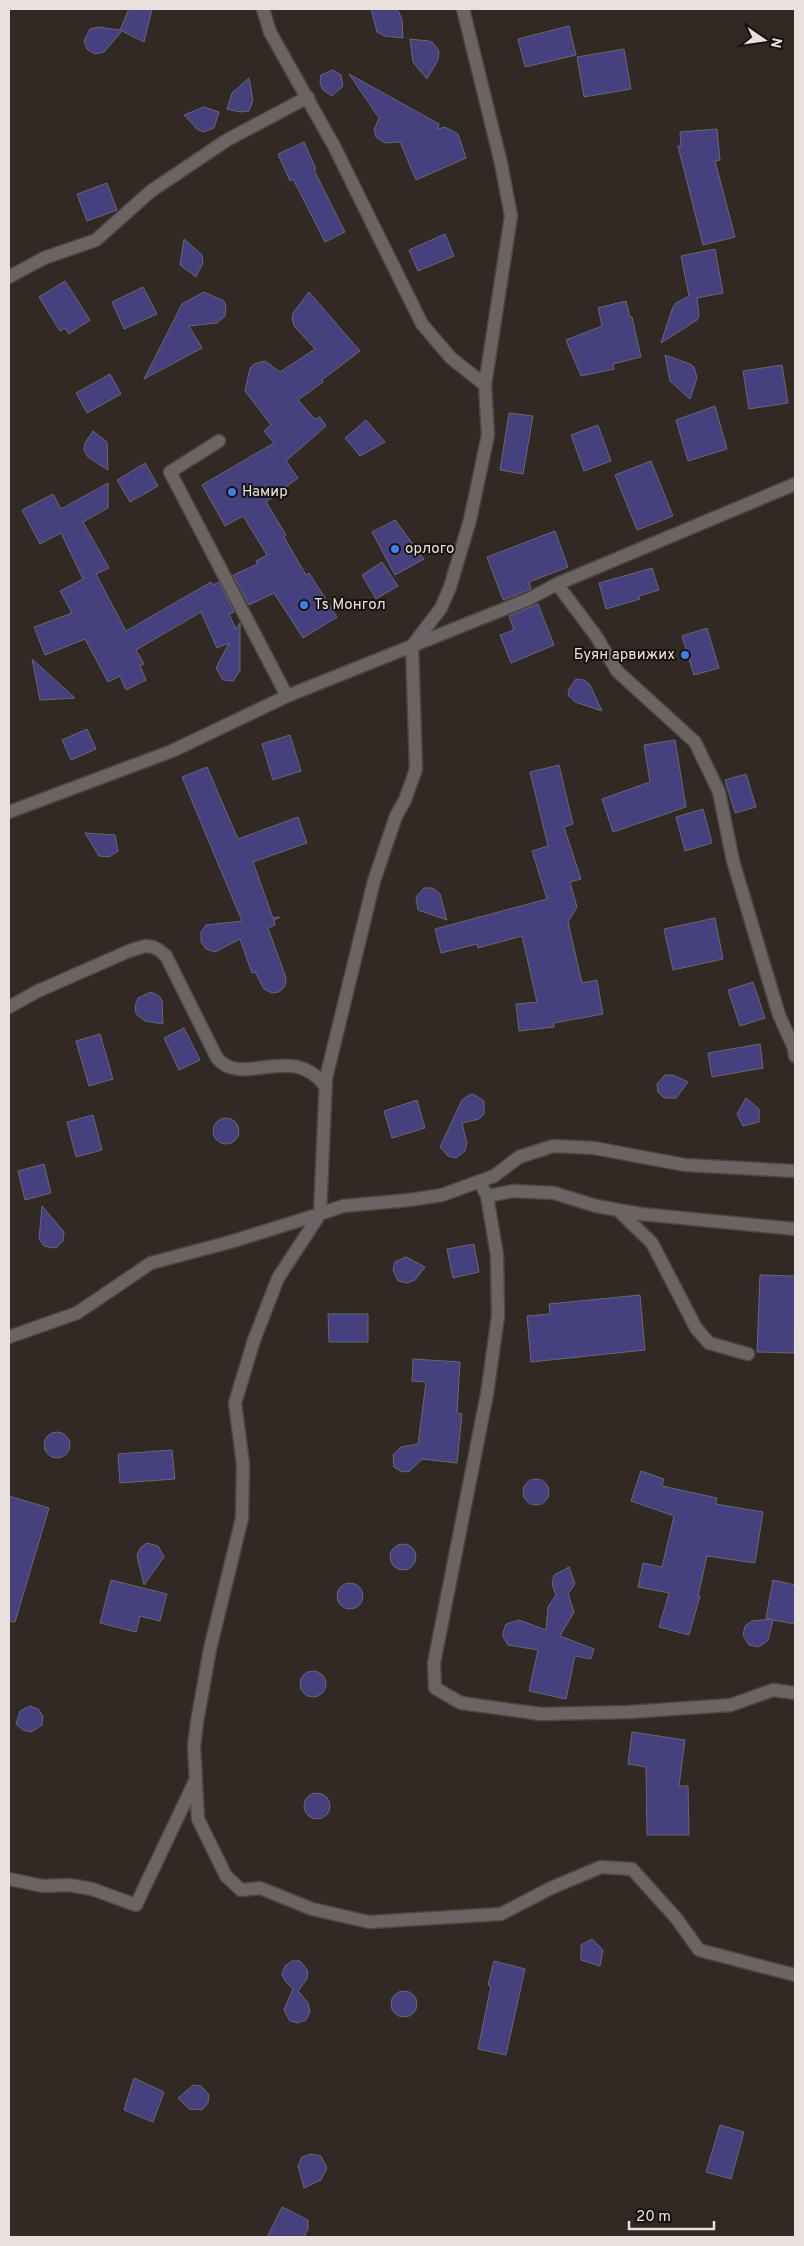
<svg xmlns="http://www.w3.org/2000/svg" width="804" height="2246" viewBox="0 0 804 2246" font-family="Overpass,sans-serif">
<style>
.building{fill:#47407f;stroke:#676771}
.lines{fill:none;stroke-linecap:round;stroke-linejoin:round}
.service-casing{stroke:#4f4642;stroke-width:15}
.minor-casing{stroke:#4f4642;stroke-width:15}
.service{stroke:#6a6464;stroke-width:12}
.minor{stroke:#6a6464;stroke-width:12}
.shop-dot{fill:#3f7fe0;stroke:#171310;stroke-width:2}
.labels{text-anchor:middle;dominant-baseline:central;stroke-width:4;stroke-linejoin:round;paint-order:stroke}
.poi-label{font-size:15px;fill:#e8e1de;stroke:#171310;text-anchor:start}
</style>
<rect width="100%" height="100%" fill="#322924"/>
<path class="building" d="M 129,9 L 152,9 L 144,42 L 122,31 L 104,52 L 95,54 L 87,49 L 84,41 L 90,29 L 98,27 L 120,30 Z
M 371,9 L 397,9 L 402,19 L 403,38 L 384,36 L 377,32 Z
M 569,26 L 576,55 L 525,67 L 518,39 Z
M 410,39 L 429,41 L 433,43 L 439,51 L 438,60 L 427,79 L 413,62 Z
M 624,49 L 631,89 L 584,97 L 577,57 Z
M 333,70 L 341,75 L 343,86 L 332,96 L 323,90 L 320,83 L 321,75 Z
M 349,74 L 439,124 L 438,129 L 445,127 L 458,134 L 466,158 L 416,180 L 400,142 L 385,143 L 376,137 L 374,130 L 379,118 Z
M 249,78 L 253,100 L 249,111 L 240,112 L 227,109 L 232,93 Z
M 204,107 L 219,112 L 214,128 L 203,132 L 197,129 L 184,115 Z
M 717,129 L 720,160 L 715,161 L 735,237 L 703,245 L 678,146 L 681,146 L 680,132 Z
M 304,142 L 316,169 L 314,170 L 345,232 L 325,242 L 293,179 L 290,181 L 278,154 Z
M 107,183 L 117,210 L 87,221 L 77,194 Z
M 445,234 L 454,256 L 418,271 L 409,250 Z
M 184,239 L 202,255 L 203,263 L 196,277 L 180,265 Z
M 715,249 L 723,293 L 697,298 L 699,316 L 697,320 L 661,343 L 673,307 L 676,303 L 689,296 L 681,256 Z
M 65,281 L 90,320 L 69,334 L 65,328 L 60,331 L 39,297 Z
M 143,287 L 157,314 L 124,329 L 112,302 Z
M 204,292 L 224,301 L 226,306 L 225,316 L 217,323 L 189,326 L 202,348 L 144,379 L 182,304 Z
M 309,292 L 360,351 L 322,380 L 323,382 L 298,400 L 315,419 L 320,417 L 326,426 L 286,461 L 298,478 L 266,502 L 286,535 L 284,537 L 306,575 L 309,573 L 337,617 L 303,638 L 274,593 L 249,605 L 233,575 L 258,564 L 256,561 L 267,555 L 243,516 L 225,526 L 202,485 L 274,443 L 264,431 L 271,425 L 245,391 L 250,368 L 254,364 L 265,361 L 280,372 L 315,349 L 294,326 L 292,318 L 293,313 Z
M 626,301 L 630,317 L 632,317 L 641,357 L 613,364 L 614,369 L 581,376 L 566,340 L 602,326 L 598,308 Z
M 665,355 L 690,364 L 694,367 L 697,378 L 690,399 L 670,381 Z
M 782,365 L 788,403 L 749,409 L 743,371 Z
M 110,374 L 121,394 L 87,413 L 76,393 Z
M 715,406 L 727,449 L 688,461 L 676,420 Z
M 509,413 L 533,416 L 523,474 L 500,470 Z
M 366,420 L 385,442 L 360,456 L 345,438 Z
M 598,425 L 611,461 L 584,471 L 571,435 Z
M 93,431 L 107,442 L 108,470 L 88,457 L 84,450 L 85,443 Z
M 651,461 L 673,516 L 637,530 L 615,475 Z
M 145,463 L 158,486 L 130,502 L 117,480 Z
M 108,483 L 108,508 L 83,522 L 109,568 L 96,574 L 126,631 L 211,582 L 213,585 L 219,582 L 234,612 L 229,614 L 236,629 L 240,623 L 240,671 L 233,681 L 223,680 L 216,668 L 229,643 L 217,648 L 201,612 L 136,650 L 144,664 L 140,666 L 146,680 L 126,690 L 120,676 L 108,682 L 85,639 L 45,655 L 34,627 L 72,613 L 60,591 L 83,579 L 61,533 L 40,544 L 22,510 L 53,494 L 61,509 Z
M 395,520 L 424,559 L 395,575 L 372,532 Z
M 555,531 L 568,567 L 529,582 L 531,589 L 503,600 L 487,557 Z
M 382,562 L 398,586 L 376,599 L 362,575 Z
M 652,568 L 659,590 L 639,596 L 640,599 L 606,609 L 599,583 Z
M 538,604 L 554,645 L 511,663 L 500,635 L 514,630 L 509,616 Z
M 707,628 L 719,668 L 694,675 L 682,636 Z
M 32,659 L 75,698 L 40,700 Z
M 576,679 L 584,680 L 590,685 L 602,711 L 575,702 L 568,695 L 569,689 Z
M 87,729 L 96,749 L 71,760 L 62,740 Z
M 290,735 L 301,771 L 273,780 L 262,744 Z
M 675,740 L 686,807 L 613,832 L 602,799 L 650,782 L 644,745 Z
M 559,765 L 573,824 L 564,827 L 581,879 L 570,882 L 577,907 L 568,922 L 582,983 L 597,980 L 603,1014 L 554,1023 L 554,1027 L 519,1031 L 516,1004 L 537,1002 L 522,936 L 478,948 L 477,944 L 441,953 L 435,929 L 547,899 L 532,851 L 548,846 L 530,772 Z
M 207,767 L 238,839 L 298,817 L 307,843 L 253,862 L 273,918 L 280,917 L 274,920 L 275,925 L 268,928 L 286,978 L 285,986 L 279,992 L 272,993 L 264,989 L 255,972 L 252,973 L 240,939 L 215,952 L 206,949 L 201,942 L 201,932 L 206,925 L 242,921 L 182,777 Z
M 746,774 L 756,807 L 735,813 L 725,780 Z
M 703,809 L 712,843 L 685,851 L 676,817 Z
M 85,833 L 115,835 L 118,851 L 109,857 L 99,856 Z
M 424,888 L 433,888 L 440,894 L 447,920 L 418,910 L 416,897 Z
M 715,918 L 723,959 L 673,970 L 664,929 Z
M 753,982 L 765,1018 L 740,1026 L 728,990 Z
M 151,992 L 159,996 L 162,1000 L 163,1024 L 145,1021 L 136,1014 L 135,1006 L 138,998 Z
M 184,1028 L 200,1060 L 179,1070 L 164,1038 Z
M 100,1034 L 113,1079 L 89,1086 L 76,1041 Z
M 760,1044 L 763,1068 L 712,1077 L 708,1053 Z
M 665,1075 L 673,1075 L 688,1082 L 676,1098 L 664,1098 L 658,1092 L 657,1084 Z
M 473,1094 L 484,1101 L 484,1114 L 479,1119 L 462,1123 L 467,1143 L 465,1151 L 456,1158 L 448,1156 L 440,1147 L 462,1100 L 469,1095 Z
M 746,1098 L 759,1109 L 759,1122 L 743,1126 L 737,1114 Z
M 417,1100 L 425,1128 L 392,1138 L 384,1111 Z
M 93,1115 L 102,1150 L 76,1157 L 67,1122 Z
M213 1131a13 13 0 1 1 26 0a13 13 0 1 1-26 0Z
M 44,1164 L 51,1193 L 25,1200 L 18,1171 Z
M 42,1206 L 64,1232 L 63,1241 L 57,1247 L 53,1248 L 44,1246 L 39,1239 Z
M 474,1244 L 479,1272 L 453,1278 L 447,1249 Z
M 406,1257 L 425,1267 L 415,1280 L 407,1283 L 398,1281 L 393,1270 L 395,1262 Z
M 760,1275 L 795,1276 L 794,1353 L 757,1352 Z
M 640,1295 L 645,1350 L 531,1362 L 527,1316 L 550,1314 L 549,1304 Z
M 328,1314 L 368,1314 L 368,1342 L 329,1342 Z
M 413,1359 L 460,1362 L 457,1413 L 462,1414 L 457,1463 L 422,1459 L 410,1471 L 402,1472 L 394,1467 L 393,1455 L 401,1447 L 418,1444 L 426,1382 L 412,1381 Z
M44 1445a13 13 0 1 1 26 0a13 13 0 1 1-26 0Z
M 172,1450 L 175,1479 L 120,1483 L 118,1454 Z
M 641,1471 L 664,1479 L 662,1486 L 717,1498 L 716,1504 L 763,1512 L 755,1563 L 707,1556 L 698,1596 L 700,1596 L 689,1635 L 659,1627 L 669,1593 L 638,1587 L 643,1563 L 662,1567 L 674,1516 L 631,1501 Z
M523 1492a13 13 0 1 1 26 0a13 13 0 1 1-26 0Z
M 9,1496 L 49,1508 L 15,1622 L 9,1621 Z
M 147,1543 L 158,1546 L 164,1557 L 144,1585 L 137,1556 L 140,1548 Z
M390 1557a13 13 0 1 1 26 0a13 13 0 1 1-26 0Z
M 569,1567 L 575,1584 L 568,1594 L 574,1612 L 560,1636 L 594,1649 L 591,1659 L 575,1656 L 566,1699 L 529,1691 L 538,1650 L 508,1645 L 503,1637 L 503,1633 L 506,1624 L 519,1620 L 546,1630 L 548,1607 L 556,1595 L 552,1584 L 554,1575 Z
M 111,1580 L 167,1594 L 160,1621 L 140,1616 L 136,1632 L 100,1623 Z
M 773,1580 L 795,1585 L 795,1624 L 773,1620 L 768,1640 L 765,1643 L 758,1647 L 749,1645 L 743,1635 L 745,1626 L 752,1621 L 772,1619 L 766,1618 Z
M337 1596a13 13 0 1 1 26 0a13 13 0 1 1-26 0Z
M300 1684a13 13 0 1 1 26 0a13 13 0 1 1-26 0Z
M 30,1706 L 38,1709 L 43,1716 L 42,1725 L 31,1732 L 23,1730 L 16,1724 L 20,1711 Z
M 632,1732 L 685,1740 L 679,1786 L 688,1786 L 689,1835 L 647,1835 L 646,1767 L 628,1764 Z
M304 1806a13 13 0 1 1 26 0a13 13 0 1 1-26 0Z
M 592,1939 L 603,1950 L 600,1966 L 581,1960 L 581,1945 Z
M 292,1961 L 300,1961 L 308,1971 L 307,1979 L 298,1991 L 308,2003 L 310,2012 L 306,2020 L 298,2023 L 290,2021 L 284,2010 L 293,1989 L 285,1981 L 282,1974 L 285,1966 Z
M 494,1961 L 525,1969 L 506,2055 L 478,2049 L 491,1986 L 488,1985 Z
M391 2004a13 13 0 1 1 26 0a13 13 0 1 1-26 0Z
M 134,2078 L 164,2092 L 153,2122 L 124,2110 Z
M 193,2085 L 201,2086 L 209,2095 L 208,2103 L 202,2110 L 189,2109 L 178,2098 Z
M 720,2125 L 744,2132 L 731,2179 L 706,2172 Z
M 311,2154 L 321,2156 L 327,2168 L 321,2180 L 304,2188 L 298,2166 L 302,2157 Z
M 282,2207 L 308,2220 L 308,2229 L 304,2237 L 267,2237 Z"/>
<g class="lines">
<g class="service-casing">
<path id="service" d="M 487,1196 L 513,1191 L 554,1193 L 596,1206 L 641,1214 L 795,1229
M 618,1210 L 652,1243 L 696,1328 L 709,1343 L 748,1354"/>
</g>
<g class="minor-casing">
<path id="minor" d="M 263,9 L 270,32 L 334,146 L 422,324 L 451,358 L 485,385
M 9,277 L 44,258 L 96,240 L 151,191 L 227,140 L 308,97
M 219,441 L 170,472 L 287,696
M 557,584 L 596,636 L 617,671 L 695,742 L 719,792 L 733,861 L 779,1015 L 794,1048 L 795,1056
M 9,812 L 172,751 L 287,696 L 529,599 L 557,584 L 795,484
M 9,1007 L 38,991 L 129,951 L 145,946 L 153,947 L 159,950 L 166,956 L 217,1058 C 242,1089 292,1041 325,1086
M 795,1171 L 685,1165 L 594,1148 L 553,1146 L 519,1157 L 494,1176 L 442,1195 L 409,1200 L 343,1206 L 320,1214 L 278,1278 L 254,1340 L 235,1403 L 243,1464 L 242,1518 L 210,1649 L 197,1722 L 194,1746 L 198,1819 L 226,1876 L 241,1890 L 260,1888 L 312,1909 L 369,1922 L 501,1914 L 551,1888 L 601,1867 L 632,1869 L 677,1919 L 699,1950 L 795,1975
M 480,1182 L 487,1196 L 497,1255 L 498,1316 L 487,1394 L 434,1663 L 435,1688 L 461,1703 L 541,1714 L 629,1712 L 731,1705 L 773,1690 L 795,1693
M 9,1337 L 77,1313 L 151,1263 L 230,1242 L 320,1214 L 326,1078 L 374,881 L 396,816 L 405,800 L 416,769 L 412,646 L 441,608 L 450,587 L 470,520 L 488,435 L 485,385 L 511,216 L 501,163 L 463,9
M 9,1879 L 43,1886 L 69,1885 L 92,1889 L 136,1905 L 195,1781"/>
</g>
<use href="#service" class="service"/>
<use href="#minor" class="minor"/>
</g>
<g class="shop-dot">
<circle cx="232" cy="492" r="5"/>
<circle cx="395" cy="549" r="5"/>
<circle cx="304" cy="605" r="5"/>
<circle cx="685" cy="655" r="5"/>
</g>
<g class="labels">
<g class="poi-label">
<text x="242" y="492">Намир</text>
<text x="405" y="549">орлого</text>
<text x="314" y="605">Ts Монгол</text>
<text x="675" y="655" text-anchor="end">Буян арвижих</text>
</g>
</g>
<rect width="804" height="2246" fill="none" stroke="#e8e1de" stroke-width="20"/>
<g transform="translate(764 40) rotate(103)" stroke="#171310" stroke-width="4" paint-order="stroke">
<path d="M0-4L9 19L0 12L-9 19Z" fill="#e8e1de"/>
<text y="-8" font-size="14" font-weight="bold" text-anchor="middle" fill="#e8e1de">N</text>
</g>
<path d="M629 2221v8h85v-8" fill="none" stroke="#e8e1de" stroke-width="2.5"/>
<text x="636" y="2221" font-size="15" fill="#e8e1de" stroke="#171310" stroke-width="4" paint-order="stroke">20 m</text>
</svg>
